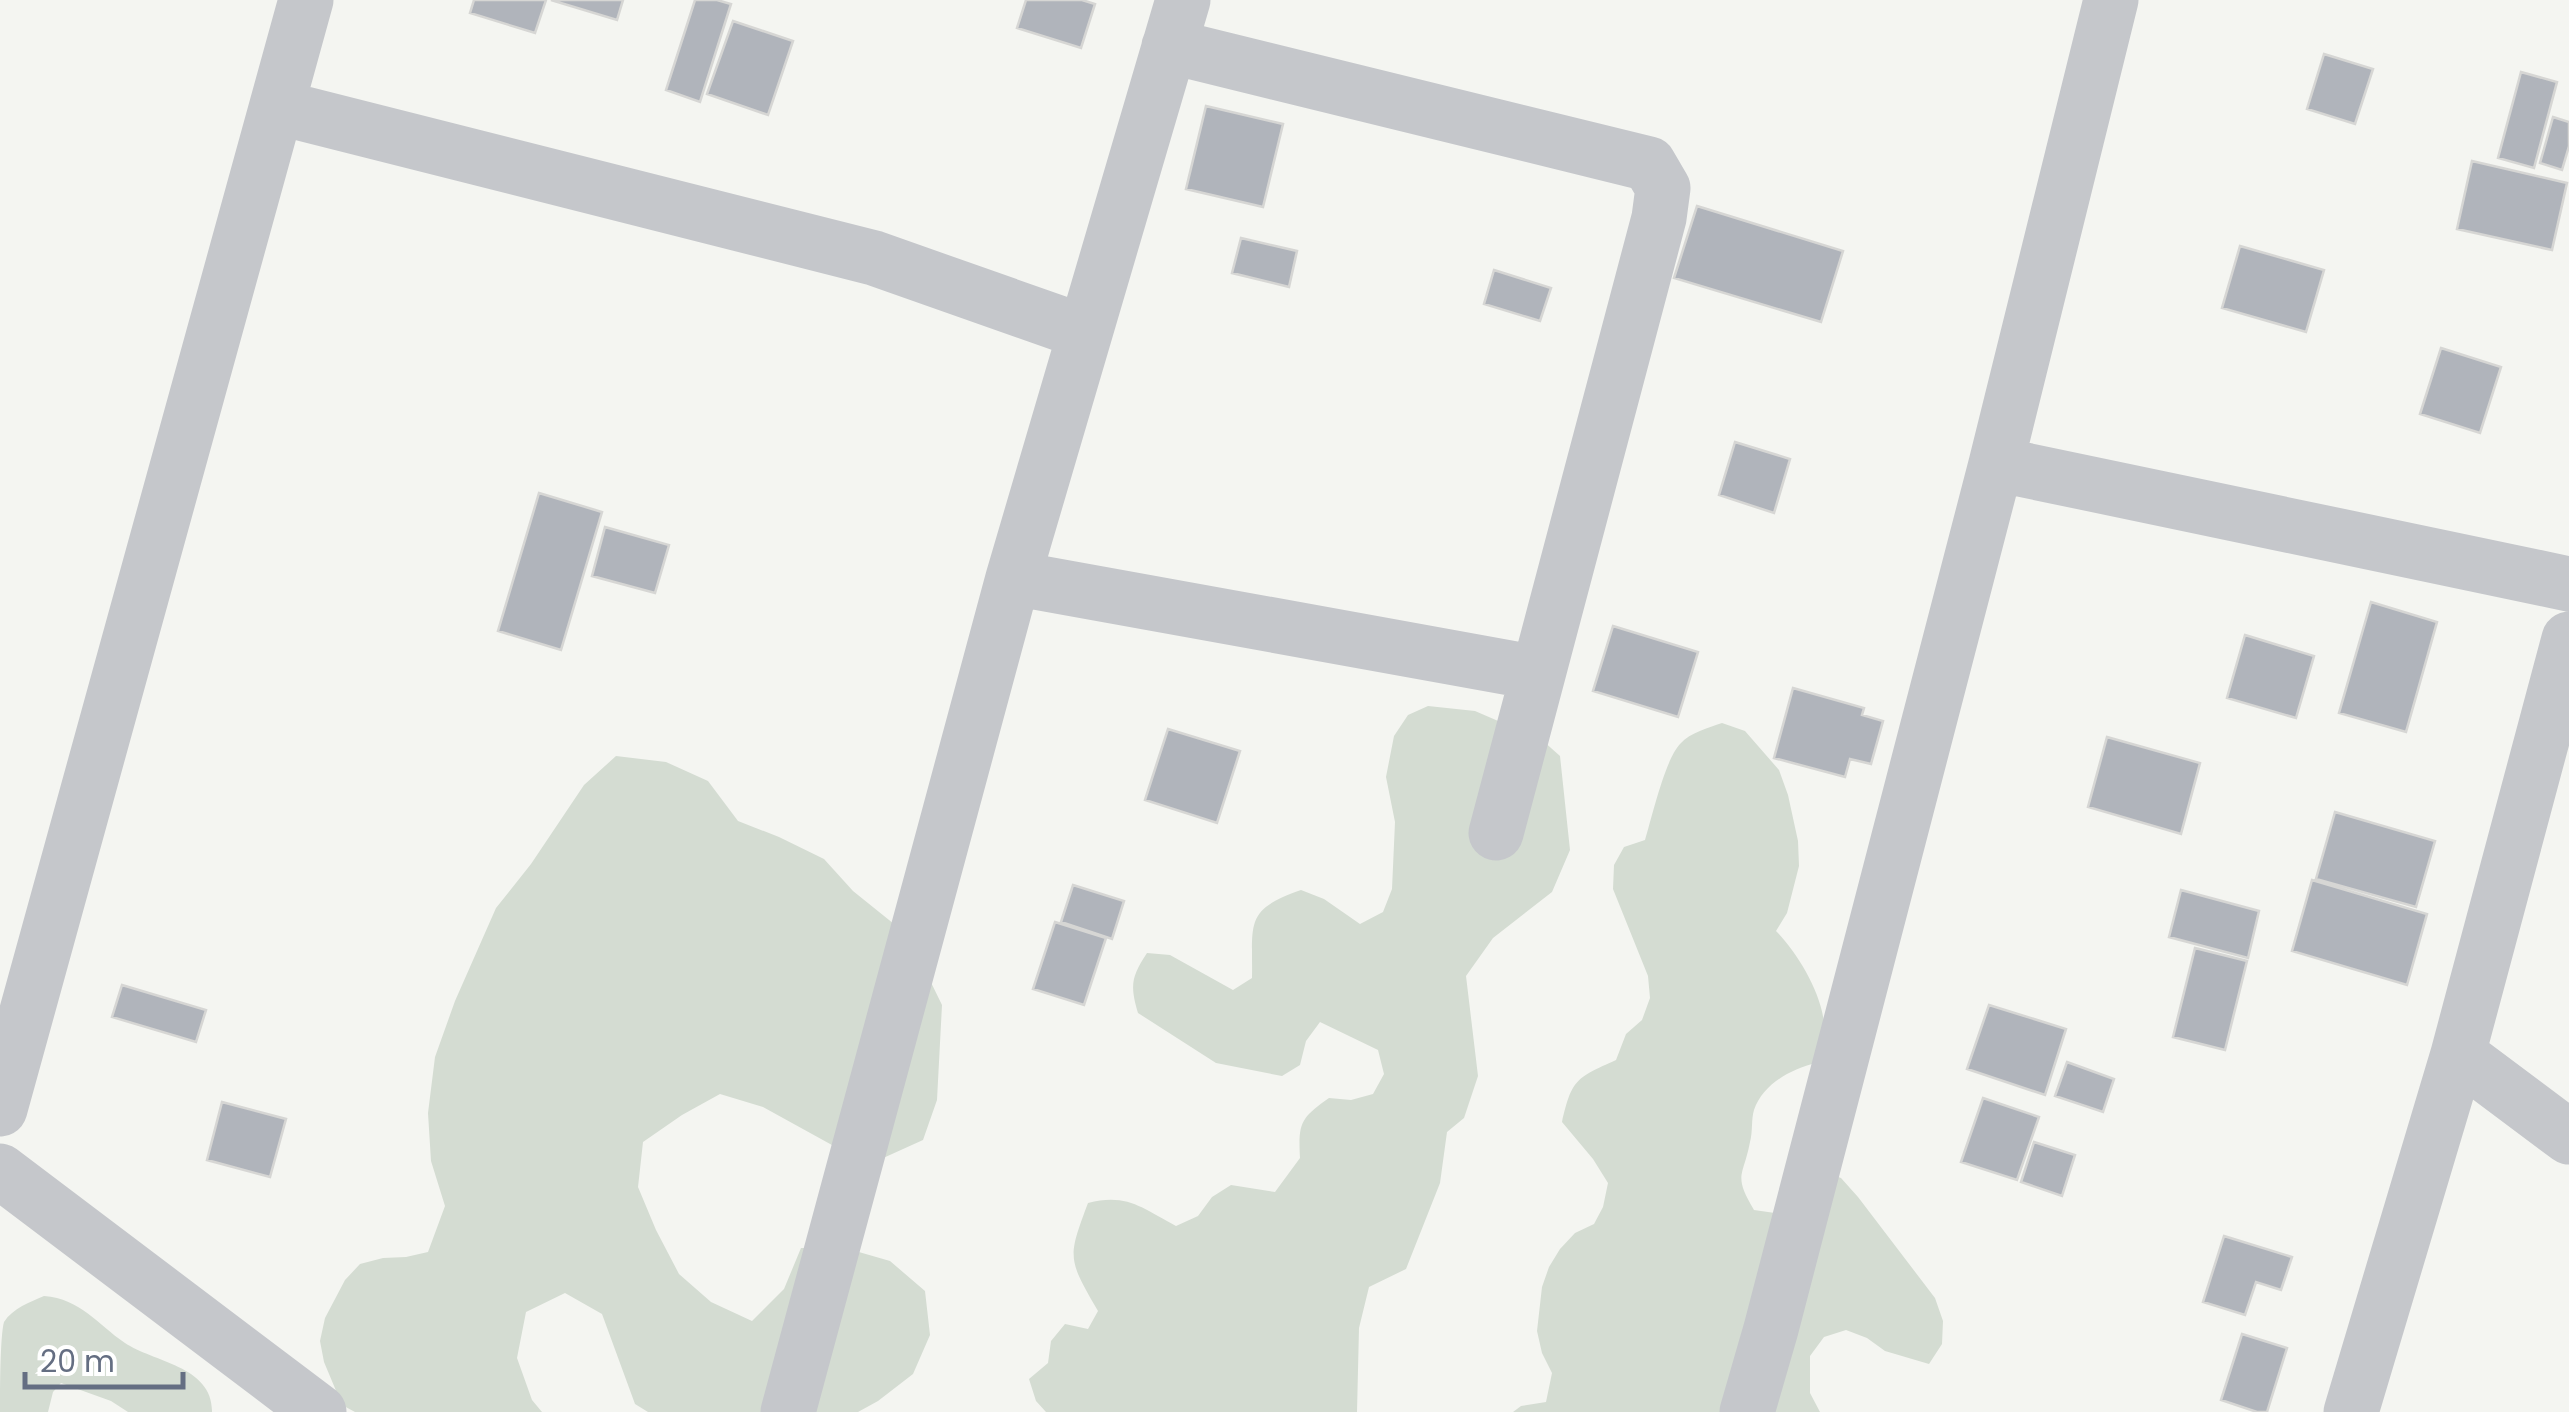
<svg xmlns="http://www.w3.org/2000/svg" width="2569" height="1412" viewBox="0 0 2569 1412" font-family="Poppins,sans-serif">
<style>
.green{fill:#d4dcd2}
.building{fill:#b0b4bb;stroke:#d6d6d4;stroke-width:2.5}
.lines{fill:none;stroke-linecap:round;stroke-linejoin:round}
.minor{stroke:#c5c7cb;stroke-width:55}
</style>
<rect width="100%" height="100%" fill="#f4f5f1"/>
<path class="green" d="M 1428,706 L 1475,711 L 1542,740 L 1560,756 L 1570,850 L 1552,892 L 1493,938 L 1466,976 L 1478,1076 L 1464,1118 L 1447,1132 L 1440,1183 L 1406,1269 L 1369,1287 L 1359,1328 L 1357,1412 L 1046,1412 L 1036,1401 L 1029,1379 L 1048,1363 L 1051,1341 L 1065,1324 L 1088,1329 L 1098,1311 C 1068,1259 1067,1259 1088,1203 C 1127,1193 1142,1208 1176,1226 L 1198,1216 L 1212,1197 L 1231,1185 L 1275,1192 L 1300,1158 C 1298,1122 1301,1118 1329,1098 L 1351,1100 L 1373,1094 L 1384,1074 L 1378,1050 L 1320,1022 L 1306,1041 L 1300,1065 L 1282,1076 L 1216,1063 L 1138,1013 C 1130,986 1131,977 1147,953 L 1170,955 L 1233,990 L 1252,978 C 1253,923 1244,910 1301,890 L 1324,899 L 1360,924 L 1383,912 L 1392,889 L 1395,822 L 1386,777 L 1394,736 L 1408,715 Z
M 1722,723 L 1745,731 L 1779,770 L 1788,795 L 1798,841 L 1799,866 L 1787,913 L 1776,931 C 1800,956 1829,1004 1824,1040 C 1822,1047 1818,1055 1816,1063 C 1791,1069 1763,1084 1754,1110 C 1751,1120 1753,1131 1750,1142 C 1743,1178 1733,1174 1754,1210 L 1775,1213 L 1819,1170 L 1841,1178 L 1858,1197 L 1935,1298 L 1943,1321 L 1942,1344 L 1929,1364 L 1885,1351 L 1867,1338 L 1846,1330 L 1824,1337 L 1810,1356 L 1810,1393 L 1820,1412 L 1513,1412 L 1521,1406 L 1546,1402 L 1552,1373 L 1542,1353 L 1537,1331 L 1542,1287 L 1549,1267 L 1560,1249 L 1575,1233 L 1594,1224 L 1603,1207 L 1608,1183 L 1593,1159 L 1562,1122 C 1572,1079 1576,1078 1616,1060 L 1626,1034 L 1642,1020 L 1650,998 L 1648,976 L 1613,889 L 1614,865 L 1624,847 L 1645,840 C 1652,817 1665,760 1680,744 C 1691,732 1708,728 1722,723 Z
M 616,756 L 666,762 L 708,781 L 738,821 L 779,837 L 824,859 L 853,891 L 894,924 L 921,962 L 942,1005 L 937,1100 L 923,1140 L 881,1159 L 841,1150 L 763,1107 L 720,1094 L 682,1115 L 643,1142 L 638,1187 L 656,1230 L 679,1274 L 711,1302 L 752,1321 L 784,1289 L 801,1248 L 845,1248 L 890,1261 L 925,1291 L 930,1335 L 913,1374 L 878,1401 L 858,1412 L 648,1412 L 635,1404 L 602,1314 L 565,1293 L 526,1312 L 517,1358 L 532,1400 L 542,1412 L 355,1412 L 342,1405 L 324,1362 L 320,1341 L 325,1318 L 345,1280 L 360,1264 L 383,1258 L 406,1257 L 428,1252 L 445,1206 L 431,1161 L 428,1113 L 435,1057 L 455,1001 L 496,908 L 531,864 L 584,785 Z
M 44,1296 C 81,1299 97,1324 125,1343 C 153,1362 213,1366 212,1412 L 128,1412 L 111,1401 L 61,1383 L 53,1392 L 48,1412 L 0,1412 C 0,1394 0,1336 4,1322 C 13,1308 30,1302 44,1296 Z"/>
<path class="building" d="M 474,0 L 546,0 L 535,33 L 470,13 Z
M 551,0 L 623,0 L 617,20 Z
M 695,0 L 717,0 L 731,4 L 700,102 L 666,90 Z
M 1026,0 L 1082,0 L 1095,4 L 1081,48 L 1017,28 Z
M 733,21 L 793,41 L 768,115 L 707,94 Z
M 2324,54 L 2373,69 L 2355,124 L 2307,109 Z
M 2521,72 L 2557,82 L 2534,168 L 2498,158 Z
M 1206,106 L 1283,124 L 1263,207 L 1186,189 Z
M 2553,117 L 2569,122 L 2569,146 L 2562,170 L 2540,163 Z
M 2472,161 L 2567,183 L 2552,250 L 2457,229 Z
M 1697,206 L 1843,251 L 1821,322 L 1674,278 Z
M 1241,238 L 1297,251 L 1289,287 L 1232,273 Z
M 2240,246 L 2324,270 L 2306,332 L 2222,308 Z
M 1494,270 L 1551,288 L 1540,321 L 1484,304 Z
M 2441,348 L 2501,367 L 2480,433 L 2420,414 Z
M 1735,442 L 1790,459 L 1774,513 L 1719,495 Z
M 539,493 L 602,512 L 561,650 L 498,631 Z
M 605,527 L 669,545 L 655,593 L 592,576 Z
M 2371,602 L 2437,622 L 2406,732 L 2339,713 Z
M 1613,626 L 1698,652 L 1678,717 L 1593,691 Z
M 2245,635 L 2314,656 L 2296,718 L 2227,698 Z
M 1793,688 L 1864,708 L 1862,715 L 1883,721 L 1871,764 L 1850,759 L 1845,777 L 1774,758 Z
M 1168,729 L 1240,751 L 1217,823 L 1145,800 Z
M 2107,737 L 2200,763 L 2181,834 L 2088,807 Z
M 2335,812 L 2435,841 L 2416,907 L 2316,879 Z
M 2312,880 L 2427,914 L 2407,985 L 2292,951 Z
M 1073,885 L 1124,901 L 1112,939 L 1061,922 Z
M 2181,890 L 2259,911 L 2248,958 L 2169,937 Z
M 1055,922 L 1106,938 L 1084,1005 L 1033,989 Z
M 2195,948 L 2247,961 L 2225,1050 L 2173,1037 Z
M 122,985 L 206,1010 L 196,1042 L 112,1017 Z
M 1989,1005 L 2066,1029 L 2045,1095 L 1967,1069 Z
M 2067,1062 L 2114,1079 L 2103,1112 L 2055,1096 Z
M 1983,1098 L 2039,1117 L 2017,1180 L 1961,1162 Z
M 222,1102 L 286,1119 L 270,1177 L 207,1160 Z
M 2034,1142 L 2075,1155 L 2062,1196 L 2021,1182 Z
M 2224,1236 L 2292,1257 L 2281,1290 L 2256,1282 L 2245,1315 L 2203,1302 Z
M 2242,1334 L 2287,1348 L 2267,1412 L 2257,1412 L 2221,1400 Z"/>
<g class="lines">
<path class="minor" d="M 1169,46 L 1649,164 L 1663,188 L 1659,218 L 1496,833
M 277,107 L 874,258 L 1084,332
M 1996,464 L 2569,584
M 1013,578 L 1538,673
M 2458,1054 L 2569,1137
M 0,1109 L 306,0
M 0,1171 L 319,1412
M 788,1412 L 1013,578 L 1183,0
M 1747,1412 L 1771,1329 L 1996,464 L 2111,0
M 2351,1412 L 2458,1054 L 2569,639"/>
</g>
<path d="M25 1372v15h158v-15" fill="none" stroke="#646e82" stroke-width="5"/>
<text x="40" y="1372" font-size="30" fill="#646e82" stroke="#ffffff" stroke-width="8" paint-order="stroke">20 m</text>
</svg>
